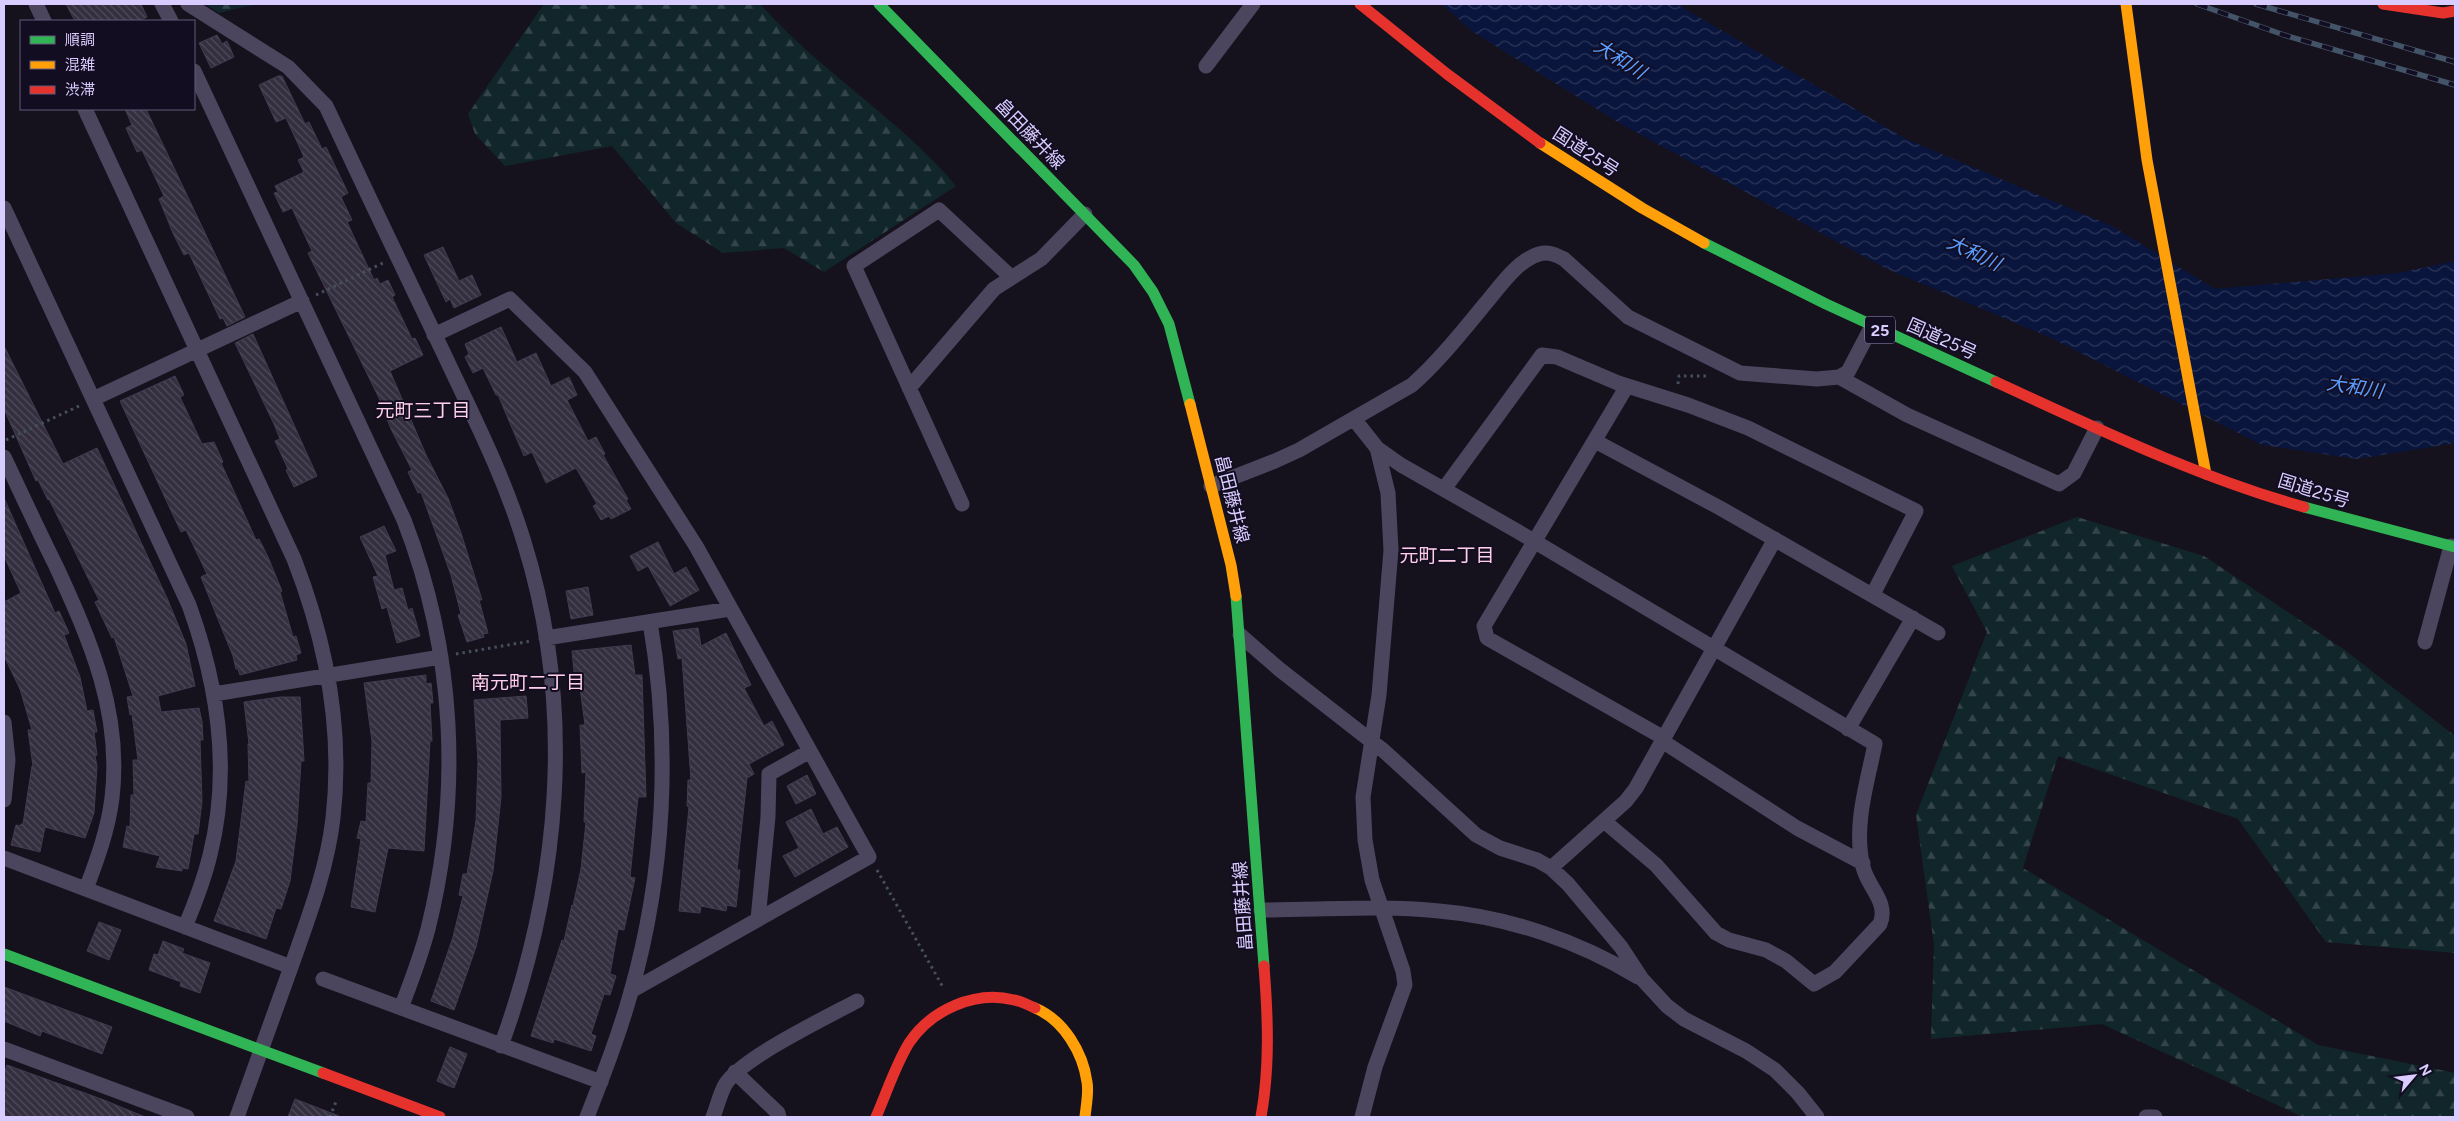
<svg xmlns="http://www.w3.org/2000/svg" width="2459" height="1121" viewBox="0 0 2459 1121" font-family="Figtree,'Noto Sans JP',sans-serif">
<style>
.forest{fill:url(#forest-firs)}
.water{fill:url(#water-waves)}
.building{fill:url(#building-back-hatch);stroke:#423b51}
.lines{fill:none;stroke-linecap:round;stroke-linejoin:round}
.path{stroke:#454f5e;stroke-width:3;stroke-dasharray:2.5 4;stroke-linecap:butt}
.street{stroke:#4b465e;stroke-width:15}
.fast{stroke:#30b455;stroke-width:11}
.slow{stroke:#ff9f0a;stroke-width:11}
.jam{stroke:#e5322d;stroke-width:11}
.rail-casing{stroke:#435368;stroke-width:5.5}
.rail{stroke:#130d22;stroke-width:4;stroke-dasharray:11;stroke-linecap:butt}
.labels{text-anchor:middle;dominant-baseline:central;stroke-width:4;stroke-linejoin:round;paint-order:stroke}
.shield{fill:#130d22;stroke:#9e93bd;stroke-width:1}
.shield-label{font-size:16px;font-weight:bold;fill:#d9cdff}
.street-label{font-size:18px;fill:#d9cdff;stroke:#130d22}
.water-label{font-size:19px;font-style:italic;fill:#5b9eff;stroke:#130d22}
.neighbourhood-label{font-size:19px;fill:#ffcfe7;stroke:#130d22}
</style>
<defs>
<pattern id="forest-firs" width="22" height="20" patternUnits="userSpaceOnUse" patternTransform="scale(1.25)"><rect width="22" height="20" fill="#11262a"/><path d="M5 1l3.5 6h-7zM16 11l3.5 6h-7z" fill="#33444a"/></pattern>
<pattern id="water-waves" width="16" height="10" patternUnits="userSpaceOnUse" patternTransform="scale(1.25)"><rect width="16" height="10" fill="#09153c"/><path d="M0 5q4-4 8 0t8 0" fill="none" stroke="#2c3659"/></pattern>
<pattern id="building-back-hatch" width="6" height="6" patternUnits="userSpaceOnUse" patternTransform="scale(1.25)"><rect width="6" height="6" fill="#332f3f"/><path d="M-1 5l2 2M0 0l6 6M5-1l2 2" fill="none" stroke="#504c5c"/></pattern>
</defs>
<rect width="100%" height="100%" fill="#15121d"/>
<path class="forest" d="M 205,4 L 256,4 L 219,13 Z
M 544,4 L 760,4 C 819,71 899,118 956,186 L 824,272 L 784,248 L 723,253 L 676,223 L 612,146 L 505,166 L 475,134 L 468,114 Z
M 2077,517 L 2204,556 L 2346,651 L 2455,736 L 2455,953 L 2326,942 L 2238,819 L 2058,756 L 2023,868 L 2318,1045 L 2455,1073 L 2455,1117 L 2303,1117 L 2102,1024 L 1931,1039 L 1934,945 L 1916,815 L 1987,632 L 1952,566 Z"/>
<path class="water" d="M 1442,4 L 1677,4 L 1906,139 L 2112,226 L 2215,289 L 2398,273 L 2455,261 L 2455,443 L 2357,459 L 2262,445 L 2049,337 L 1887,269 L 1621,124 L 1473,32 Z"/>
<path class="building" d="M 66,4 L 141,4 L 147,17 L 139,21 L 75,21 Z
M 217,35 L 222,44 L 227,41 L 234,57 L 211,68 L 199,43 Z
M 278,76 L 282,76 L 305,124 L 309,122 L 322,149 L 326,147 L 348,193 L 341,197 L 352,220 L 347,222 L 374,280 L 377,278 L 380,284 L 388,280 L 395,295 L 392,297 L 412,339 L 415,338 L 423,355 L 390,371 L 426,455 L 448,498 L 461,533 L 482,600 L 479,600 L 488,633 L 483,634 L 484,637 L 467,642 L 458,615 L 461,614 L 451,575 L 421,492 L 418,493 L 408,472 L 412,470 L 391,429 L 379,398 L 308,253 L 312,251 L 292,208 L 283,212 L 274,193 L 278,192 L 275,186 L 304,172 L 298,160 L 304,157 L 286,118 L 276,122 L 259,85 Z
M 125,109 L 146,109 L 245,317 L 227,326 L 223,318 L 220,319 L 189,253 L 184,255 L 173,233 L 159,199 L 164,196 L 142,150 L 137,152 L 126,128 L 132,125 Z
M 443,247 L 459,281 L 472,275 L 481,295 L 454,308 L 450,299 L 446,302 L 424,255 Z
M 501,327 L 517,362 L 536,353 L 551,386 L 569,377 L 577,395 L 567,400 L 588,441 L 596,437 L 605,454 L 603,455 L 628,499 L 626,500 L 631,509 L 611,519 L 609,516 L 601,520 L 593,506 L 597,504 L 576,468 L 546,483 L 532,452 L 524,456 L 498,395 L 496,395 L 483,368 L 473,373 L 465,357 L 469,354 L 465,344 Z
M 253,334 L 317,476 L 294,487 L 286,470 L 288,469 L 275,441 L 280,439 L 274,424 L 235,343 Z
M 4,346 L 63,464 L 97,448 L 167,598 L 186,644 L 195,686 L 158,696 L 161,712 L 199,708 L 202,722 L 203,740 L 200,740 L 202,801 L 198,834 L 194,834 L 188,869 L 182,868 L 182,871 L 156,867 L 160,856 L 123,847 L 127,826 L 130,827 L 131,795 L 134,795 L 133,760 L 138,760 L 132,714 L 130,715 L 127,697 L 133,696 L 114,637 L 112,638 L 95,602 L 99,600 L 49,499 L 48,500 L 38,480 L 36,481 L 4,409 Z
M 175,376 L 184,395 L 180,397 L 202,444 L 214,442 L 223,462 L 221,463 L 256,540 L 259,539 L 268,557 L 282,591 L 280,592 L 293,637 L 296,636 L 301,653 L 296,655 L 297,660 L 240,675 L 238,669 L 236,669 L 233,656 L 201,577 L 207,574 L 186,530 L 181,532 L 120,401 Z
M 4,498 L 55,613 L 59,611 L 69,633 L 64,635 L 80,677 L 87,711 L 93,710 L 97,732 L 94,732 L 97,755 L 95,756 L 97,766 L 94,813 L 85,838 L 45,827 L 40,852 L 11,845 L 16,825 L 20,826 L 21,824 L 23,824 L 32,766 L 33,766 L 28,730 L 32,730 L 20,689 L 4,656 L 4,602 L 21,593 L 4,556 Z
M 384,526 L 396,551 L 385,555 L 394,590 L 402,588 L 408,610 L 412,608 L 420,636 L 397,643 L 387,607 L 382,609 L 373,577 L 378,576 L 360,537 Z
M 658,542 L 674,574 L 686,567 L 699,590 L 670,606 L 648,566 L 638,571 L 630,556 Z
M 588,587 L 593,615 L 571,619 L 566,591 Z
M 698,628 L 701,646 L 726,633 L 751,685 L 744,688 L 764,726 L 772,721 L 784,745 L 749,764 L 754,774 L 747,778 L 737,870 L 740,870 L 736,907 L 727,905 L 726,911 L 701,906 L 700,913 L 679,911 L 689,807 L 687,806 L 688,780 L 691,780 L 682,658 L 678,659 L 673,631 Z
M 631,645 L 635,675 L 642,675 L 646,797 L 638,797 L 630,877 L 635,878 L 624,930 L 618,929 L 610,974 L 616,976 L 610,995 L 604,994 L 591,1034 L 596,1036 L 591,1051 L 554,1039 L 553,1043 L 531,1036 L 562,940 L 564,941 L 572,905 L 573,906 L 581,869 L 586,822 L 584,822 L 586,772 L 582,773 L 580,725 L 585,725 L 579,680 L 575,681 L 572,651 Z
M 426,675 L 426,684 L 431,683 L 433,703 L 430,703 L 432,741 L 430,741 L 424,851 L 388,848 L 375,912 L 351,907 L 361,839 L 357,838 L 361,821 L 366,822 L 368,783 L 371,783 L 372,741 L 364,683 Z
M 526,696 L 528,718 L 500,720 L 501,797 L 493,871 L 476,947 L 454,1010 L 431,1001 L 453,937 L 463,896 L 459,895 L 463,874 L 467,874 L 476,821 L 478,761 L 474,700 Z
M 280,697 L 300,697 L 304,761 L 301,761 L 297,825 L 290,881 L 281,909 L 276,908 L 266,939 L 214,921 L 236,861 L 246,781 L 249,782 L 248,744 L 249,744 L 244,702 Z
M 807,775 L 816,794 L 796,804 L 787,786 Z
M 811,809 L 823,834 L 837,827 L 848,847 L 795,877 L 783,856 L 799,848 L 786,822 Z
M 99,922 L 121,930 L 109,960 L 87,951 Z
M 163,941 L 184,949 L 182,953 L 210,963 L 200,993 L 180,986 L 181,982 L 149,970 L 154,954 L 158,955 Z
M 4,987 L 112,1027 L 102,1054 L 42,1031 L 40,1036 L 4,1021 Z
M 450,1047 L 467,1054 L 454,1088 L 437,1081 Z
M 7,1065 L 104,1100 L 145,1117 L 4,1117 L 4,1073 Z
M 295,1099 L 339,1116 L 338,1117 L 288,1117 Z"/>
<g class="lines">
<path class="path" d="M 316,295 L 383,263
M 1678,384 L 1679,376 L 1707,376
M 6,440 L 79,406
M 456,654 L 531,641
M 877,870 L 944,989
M 330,1117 L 337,1099"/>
<path class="street" d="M 36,4 L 44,21
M 162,4 L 171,21
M 188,4 L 288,67 L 326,106 C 365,189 404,271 444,354 C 473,416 504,476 524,542 C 576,709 560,883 501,1046
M 1206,66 L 1253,4
M 194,71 L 404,520 C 455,652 462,792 428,929 C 421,956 411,982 401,1008
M 85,109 L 294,559 C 326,641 343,730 333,818 C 327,870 308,919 291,967 C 273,1017 255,1067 237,1117
M 4,208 L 189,605 C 218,685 231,771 210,855 C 204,880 195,903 185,927
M 434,335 L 510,299 L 585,372 L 696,546 L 869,857 L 631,991
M 1839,377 L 1907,415 L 2059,484 L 2074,473 L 2097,428
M 1627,386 L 1484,626 L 1487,638 L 1664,738
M 909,388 L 994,289 L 1041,259 L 1085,214
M 93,399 L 302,301
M 1354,419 L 1377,448 L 1401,465 L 1517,531 L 1875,744 C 1867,784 1853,826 1863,867 C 1868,888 1889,902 1880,924 L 1835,972 L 1814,984 L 1786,961 L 1766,950 L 1729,940 L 1716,933 L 1656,865 L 1604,821
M 1595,441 L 1720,508 L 1938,633
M 4,457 C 21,493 38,530 56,566 C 91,642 122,713 112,798 C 108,830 97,860 86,889
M 1211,486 L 1275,461 L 1299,450 L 1412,385 C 1439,361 1462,332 1485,304 C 1499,288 1516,261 1539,254 C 1548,251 1556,255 1564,259 L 1628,317 L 1740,373 L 1817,379 L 1839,377 L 1848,372 L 1872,326
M 1444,489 L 1542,355 L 1557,357 L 1618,383 L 1688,405 L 1748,428 L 1916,511 L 1873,594
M 962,504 L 854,266 L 939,210 L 1011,277
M 1240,635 L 1279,669 L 1384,751 L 1476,835 L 1500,848 L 1537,860 L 1551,868 L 1568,884 L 1621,947 L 1642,979 L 1667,1006 L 1684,1019 L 1746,1051 L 1775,1070 L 1798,1093 L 1817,1117
M 546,638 L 730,609
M 2425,642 L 2451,546
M 214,694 L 441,657
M 4,722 L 8,760 L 4,800
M 1848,729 L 1913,618
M 1662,741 L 1797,828 L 1863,863
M 4,858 L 291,967
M 1551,868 L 1626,801 L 1636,788 L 1775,539
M 1261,910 C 1320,910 1380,905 1439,911 C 1509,917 1578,941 1638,977
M 758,919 L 768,817 L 769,774 L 810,751
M 323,979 L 601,1082
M 4,1049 L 187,1117
M 735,1072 L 778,1113 L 779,1117
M 587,1117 C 603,1076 619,1035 631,992 C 665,872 671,745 650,622
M 713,1117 C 717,1107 720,1094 725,1085 C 740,1059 827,1017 857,1001
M 1362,1117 L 1375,1067 L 1405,985 L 1403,971 L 1372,880 L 1365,840 L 1363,797 L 1379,695 L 1391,550 L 1388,493 L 1377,448
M 2146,1117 L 2155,1117"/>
<path class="fast" d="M 879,4 L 1134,265 L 1153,292 L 1169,324 L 1190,404
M 1704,243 L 1826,304 L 1996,382
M 2304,507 L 2455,547
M 1236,596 L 1264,966
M 4,954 L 323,1073"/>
<path class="slow" d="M 2126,4 L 2147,160 L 2206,474
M 1540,143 L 1642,208 L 1704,243
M 1190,404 L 1231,565 L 1236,596
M 1035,1008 C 1064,1020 1083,1053 1087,1082 C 1089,1093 1086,1106 1085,1117"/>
<path class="jam" d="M 1360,4 L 1447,74 L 1540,143
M 2383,4 L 2443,13 L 2455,11
M 1996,382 C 2096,428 2197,477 2304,507
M 323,1073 L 440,1117
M 876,1117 C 887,1092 895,1066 909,1043 C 931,1010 975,990 1014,1000 C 1021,1001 1028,1005 1035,1008
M 1261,1117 C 1270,1067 1268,1017 1264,966"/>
<g class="rail-casing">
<path id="rail" d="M 2197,4 L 2284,35 L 2455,85
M 2256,4 L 2455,62"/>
</g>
<use href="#rail" class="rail"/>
</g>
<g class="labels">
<rect class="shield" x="1865" y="316.5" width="30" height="27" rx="4"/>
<g class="shield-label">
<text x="1880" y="330">25</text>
</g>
<g class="street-label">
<text transform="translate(1030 134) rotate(46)">畠田藤井線</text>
<text transform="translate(1586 152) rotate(33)">国道25号</text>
<text transform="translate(1942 339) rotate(24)">国道25号</text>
<text transform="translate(2314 491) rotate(17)">国道25号</text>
<text transform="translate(1232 499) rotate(76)">畠田藤井線</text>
<text transform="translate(1243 906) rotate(-94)">畠田藤井線</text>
</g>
<g class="water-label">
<text transform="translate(1620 59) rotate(32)">大和川</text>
<text transform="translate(1974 253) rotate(25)">大和川</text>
<text transform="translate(2355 387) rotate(9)">大和川</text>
</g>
<g class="neighbourhood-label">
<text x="423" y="410">元町三丁目</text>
<text x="1447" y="555">元町二丁目</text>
<text x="528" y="682">南元町二丁目</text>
</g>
</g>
<rect width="2459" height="1121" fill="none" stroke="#d9cdff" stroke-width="10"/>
<rect x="20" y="20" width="175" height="90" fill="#130d22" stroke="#625a7a"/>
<rect x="30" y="36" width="25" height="8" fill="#30b455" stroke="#625a7a"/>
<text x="65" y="45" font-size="15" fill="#d9cdff">順調</text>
<rect x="30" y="61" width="25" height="8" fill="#ff9f0a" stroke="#625a7a"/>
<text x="65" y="70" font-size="15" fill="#d9cdff">混雑</text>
<rect x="30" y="86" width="25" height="8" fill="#e5322d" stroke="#625a7a"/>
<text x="65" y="95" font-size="15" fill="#d9cdff">渋滞</text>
<g transform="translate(2414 1076) rotate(62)" stroke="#130d22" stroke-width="4" paint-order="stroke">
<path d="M0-4L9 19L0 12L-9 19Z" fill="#d9cdff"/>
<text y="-8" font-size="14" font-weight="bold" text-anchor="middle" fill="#d9cdff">N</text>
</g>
</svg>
